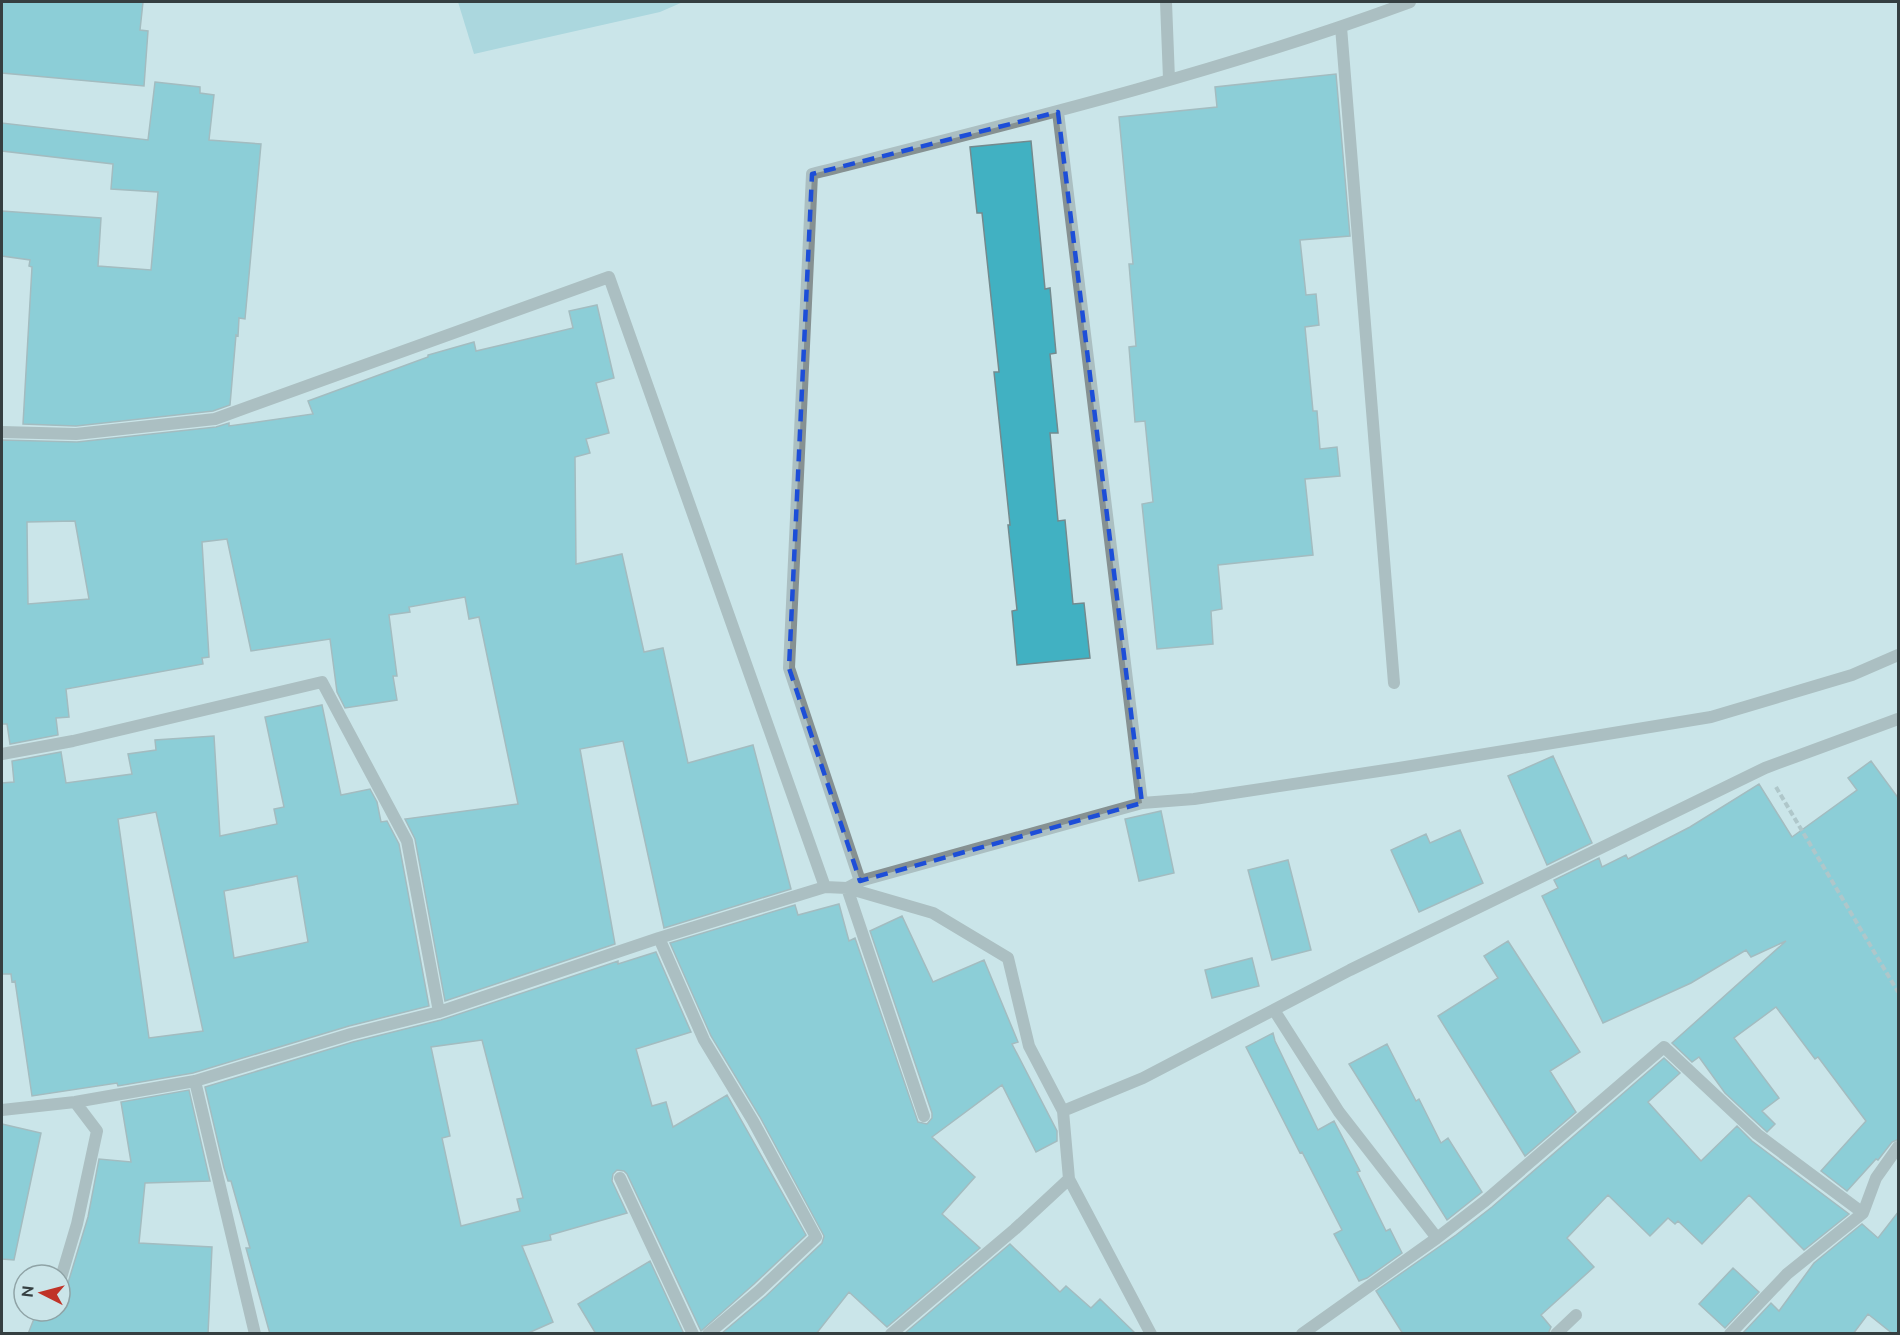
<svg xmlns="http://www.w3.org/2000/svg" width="1900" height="1335" viewBox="0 0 1900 1335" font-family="Ubuntu,sans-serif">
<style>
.green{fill:#86c5d0}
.building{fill:#41b1c2;stroke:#738a8e;stroke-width:1.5;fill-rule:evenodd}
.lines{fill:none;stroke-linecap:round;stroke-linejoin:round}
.path{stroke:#8ea2a5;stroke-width:4;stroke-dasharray:6 3;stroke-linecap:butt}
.service{stroke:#869192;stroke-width:12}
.minor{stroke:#869192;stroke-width:12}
.marked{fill:none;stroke:#1d4ed8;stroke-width:4.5;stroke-dasharray:12 8;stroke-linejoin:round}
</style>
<rect width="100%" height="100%" fill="#cbe5e9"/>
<path class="green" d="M 458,2 L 683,2 L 660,12 L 474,54 Z"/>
<path class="building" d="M 2,2 L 143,2 L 140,30 L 148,31 L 144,86 L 2,73 Z
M 1336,74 L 1350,236 L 1300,240 L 1306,295 L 1316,294 L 1319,325 L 1305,327 L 1313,411 L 1317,411 L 1320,449 L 1337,447 L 1340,476 L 1305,479 L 1313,555 L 1218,565 L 1222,609 L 1211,611 L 1213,644 L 1157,649 L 1142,504 L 1153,502 L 1145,421 L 1135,422 L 1129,347 L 1136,346 L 1129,264 L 1133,264 L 1119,117 L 1217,107 L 1215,87 Z
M 155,82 L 200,87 L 200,93 L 214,95 L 209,140 L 261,144 L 245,319 L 239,318 L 238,336 L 236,335 L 230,405 L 213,411 L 76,426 L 23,424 L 32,267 L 29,266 L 30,260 L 2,256 L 2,211 L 101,218 L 98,266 L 151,270 L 158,192 L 111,189 L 113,164 L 2,151 L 2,123 L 148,140 Z
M 1031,141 L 1045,289 L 1050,288 L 1056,353 L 1050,354 L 1058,433 L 1050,433 L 1058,521 L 1065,520 L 1073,604 L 1084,603 L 1090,658 L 1017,665 L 1012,611 L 1017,610 L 1008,525 L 1010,525 L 994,372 L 999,372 L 982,213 L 977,213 L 970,147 Z
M 597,305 L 614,378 L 596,383 L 609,433 L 586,439 L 590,453 L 575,457 L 576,564 L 622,554 L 644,652 L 663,648 L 688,763 L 753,745 L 791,889 L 664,928 L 623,741 L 580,749 L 615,944 L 445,1001 L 415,839 L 405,819 L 518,804 L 479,617 L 469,619 L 465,597 L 409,607 L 410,612 L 389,615 L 397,676 L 393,676 L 397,700 L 345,708 L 337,692 L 330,639 L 251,651 L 227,539 L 202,542 L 209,657 L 202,658 L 203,664 L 66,689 L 69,717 L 56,718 L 58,735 L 10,744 L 7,724 L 2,724 L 2,440 L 77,442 L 216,427 L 229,423 L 229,426 L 313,414 L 308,401 L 428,357 L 428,355 L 474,342 L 476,351 L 573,328 L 569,311 ZM 75,521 L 89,599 L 28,604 L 27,522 Z
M 322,705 L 341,795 L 370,789 L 377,802 L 381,822 L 387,821 L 399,844 L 429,1006 L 349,1026 L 193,1073 L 118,1086 L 117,1083 L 32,1096 L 15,981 L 12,982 L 11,974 L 2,974 L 2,783 L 14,782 L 12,761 L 61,752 L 66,783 L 132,774 L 128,754 L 156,750 L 155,740 L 214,736 L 220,836 L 277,824 L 274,809 L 284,807 L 265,717 ZM 156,812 L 203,1031 L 149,1038 L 118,819 ZM 297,876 L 308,942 L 234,958 L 224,891 Z
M 1553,756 L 1592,843 L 1547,865 L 1508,776 Z
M 1871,761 L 1899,799 L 1899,1139 L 1892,1142 L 1878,1160 L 1876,1159 L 1847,1191 L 1821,1171 L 1866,1121 L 1818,1057 L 1815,1059 L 1776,1007 L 1734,1038 L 1779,1098 L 1762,1111 L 1775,1124 L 1767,1132 L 1725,1093 L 1699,1057 L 1692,1062 L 1672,1043 L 1786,941 L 1751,957 L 1746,950 L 1691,983 L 1603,1023 L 1542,896 L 1558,888 L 1554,880 L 1599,858 L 1602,867 L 1626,855 L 1628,859 L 1690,827 L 1759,784 L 1792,837 L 1857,790 L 1848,778 Z
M 1161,811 L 1174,873 L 1139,881 L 1125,819 Z
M 1460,830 L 1483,883 L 1419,912 L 1391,850 L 1426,834 L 1430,843 Z
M 1288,860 L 1311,950 L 1272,960 L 1248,870 Z
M 839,904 L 849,941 L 855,938 L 918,1122 L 927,1124 L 932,1118 L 932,1113 L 870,931 L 902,916 L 933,982 L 984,960 L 1018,1042 L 1012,1044 L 1057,1131 L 1057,1141 L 1036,1152 L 1002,1085 L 932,1137 L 975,1177 L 942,1214 L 980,1248 L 887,1327 L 849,1292 L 816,1334 L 721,1334 L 766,1296 L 822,1243 L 824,1236 L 760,1117 L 711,1036 L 670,943 L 795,905 L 798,915 Z
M 1508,941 L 1580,1052 L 1550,1071 L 1576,1112 L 1525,1156 L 1438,1016 L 1498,978 L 1484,956 Z
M 656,952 L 691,1032 L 636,1049 L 652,1106 L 666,1102 L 673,1127 L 727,1095 L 806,1235 L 754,1284 L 701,1331 L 627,1174 L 624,1171 L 617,1170 L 613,1174 L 612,1181 L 627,1213 L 550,1235 L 551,1240 L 522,1246 L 553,1322 L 526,1334 L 270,1334 L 246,1248 L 250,1248 L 231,1181 L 228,1181 L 224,1168 L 205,1087 L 353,1042 L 441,1020 L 618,961 L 618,964 ZM 482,1040 L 523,1198 L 517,1199 L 520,1211 L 461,1226 L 442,1138 L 450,1136 L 431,1047 Z
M 1252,958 L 1259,986 L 1212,998 L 1205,970 Z
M 1273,1033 L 1275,1041 L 1318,1130 L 1334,1121 L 1360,1171 L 1357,1172 L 1386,1231 L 1390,1229 L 1402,1253 L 1367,1278 L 1359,1281 L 1334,1234 L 1342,1230 L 1302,1152 L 1300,1153 L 1246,1047 Z
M 1387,1044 L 1416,1101 L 1419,1099 L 1441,1143 L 1448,1138 L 1482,1192 L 1447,1220 L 1349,1064 Z
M 1664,1058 L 1680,1073 L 1648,1102 L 1701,1161 L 1737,1126 L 1752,1141 L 1849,1214 L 1804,1250 L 1749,1195 L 1702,1244 L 1678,1221 L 1675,1224 L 1668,1218 L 1650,1236 L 1608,1195 L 1567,1238 L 1594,1267 L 1541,1315 L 1551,1327 L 1548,1334 L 1403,1334 L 1376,1291 L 1456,1235 L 1492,1207 Z
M 189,1090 L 210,1181 L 145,1183 L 139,1243 L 212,1247 L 208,1334 L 28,1334 L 37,1311 L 60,1311 L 60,1289 L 65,1287 L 68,1283 L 88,1217 L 99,1159 L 131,1162 L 121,1102 Z
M 2,1124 L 41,1133 L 14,1260 L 2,1259 Z
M 1899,1211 L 1899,1334 L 1893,1334 L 1868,1314 L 1853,1334 L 1742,1334 L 1771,1303 L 1779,1311 L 1814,1263 L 1862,1224 L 1878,1238 Z
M 1010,1244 L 1060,1292 L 1066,1286 L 1091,1308 L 1100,1299 L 1136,1334 L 904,1334 Z
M 650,1261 L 684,1334 L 596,1334 L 578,1304 Z
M 1733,1268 L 1759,1292 L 1725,1328 L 1699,1304 Z"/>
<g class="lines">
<path class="path" d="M 1776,787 L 1898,992"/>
<path class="service" d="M 620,1178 L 693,1334"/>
<path class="minor" d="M 1166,2 L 1169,79
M 1341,27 L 1394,683
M 1058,112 L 1142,803
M 2,432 L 76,434 L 215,419 L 609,277 L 825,887
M 2,754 L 73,741 L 322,682 L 407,841 L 439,1012
M 860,881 L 789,668 L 812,174 C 1013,123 1215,74 1410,2
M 659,938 L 704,1040 L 753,1121 L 816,1237 L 760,1290 L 708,1334
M 1274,1010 L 1339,1112 L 1437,1238
M 195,1081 L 255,1334
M 2,1110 L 75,1102 L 195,1081 L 351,1034 L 439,1012 L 659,938 L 825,887 L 847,888 L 933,913 L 1008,958 L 1029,1046 L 1063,1111 L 1069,1179 L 1151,1334
M 1063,1111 L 1143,1078 L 1350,970 L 1765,768 L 1898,719
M 924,1116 L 847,888 L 860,881 L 1142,803 L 1194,799 L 1399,768 L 1711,717 L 1852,675 L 1898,655
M 60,1281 L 77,1224 L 97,1131 L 75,1102
M 891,1334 L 1015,1229 L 1069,1179
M 1302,1334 L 1437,1238 L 1485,1201 L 1664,1047 L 1757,1134 L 1863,1213
M 1556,1334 L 1576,1315
M 1730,1334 L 1787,1274 L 1863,1213 L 1876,1178 L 1898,1147"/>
</g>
<path d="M0 0H1900V1335H0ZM 1058,112 L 1142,803 L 860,881 L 789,668 L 812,174 Z" fill="#cbe5e9" fill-opacity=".55" fill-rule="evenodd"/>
<path class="marked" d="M 1058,112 L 1142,803 L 860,881 L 789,668 L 812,174 Z"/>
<rect width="1900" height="1335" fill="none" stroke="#353f41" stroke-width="6"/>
<g transform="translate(42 1293) rotate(276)"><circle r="28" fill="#cbe5e9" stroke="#8fa3a6" stroke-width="1.5"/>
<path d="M0-4.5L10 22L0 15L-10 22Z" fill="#c03328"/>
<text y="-9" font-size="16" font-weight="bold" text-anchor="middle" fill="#353f41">N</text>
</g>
</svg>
